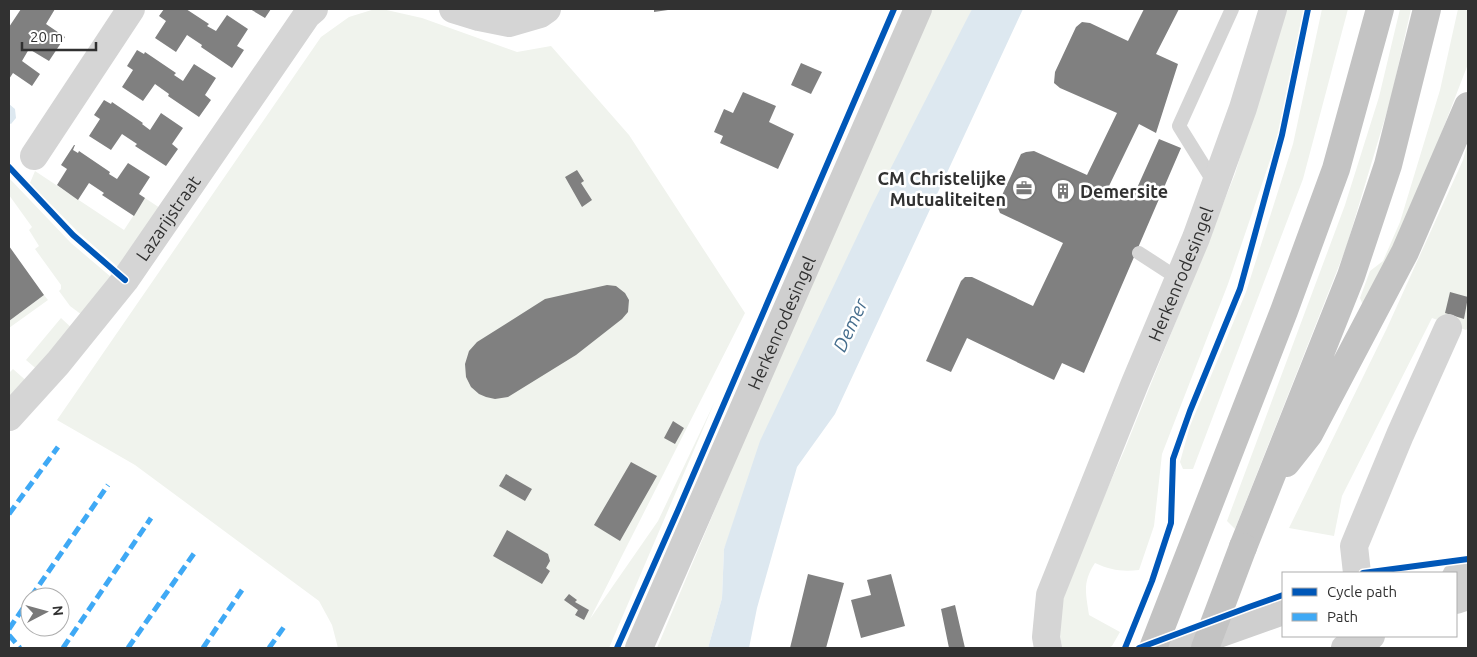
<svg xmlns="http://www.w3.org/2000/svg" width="1477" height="657" viewBox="0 0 1477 657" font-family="Ubuntu,sans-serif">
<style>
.green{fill:#f0f3ed}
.water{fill:#dde8f0}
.building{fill:#808080}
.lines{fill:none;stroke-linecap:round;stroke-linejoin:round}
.lane{stroke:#d5d5d5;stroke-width:14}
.street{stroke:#d5d5d5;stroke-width:28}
.secondary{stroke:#cfcfcf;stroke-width:28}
.highway{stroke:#c3c3c3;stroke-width:28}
.highway-bridge{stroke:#c3c3c3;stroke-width:28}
.quiet{stroke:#3fa9f5;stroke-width:5;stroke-dasharray:10 5;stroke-linecap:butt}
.cycleway-casing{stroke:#fff;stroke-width:9}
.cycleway{stroke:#0057b8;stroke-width:6}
.labels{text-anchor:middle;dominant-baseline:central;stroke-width:5;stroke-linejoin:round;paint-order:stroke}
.poi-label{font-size:18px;font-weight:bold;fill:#313131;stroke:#fff;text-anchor:end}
.street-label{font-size:18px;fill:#313131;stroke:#fff}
.water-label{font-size:19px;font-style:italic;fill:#456d8d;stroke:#fff}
</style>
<rect width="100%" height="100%" fill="#fff"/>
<path class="green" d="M 375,9 L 382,9 L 422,18 L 517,52 L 551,46 L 629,135 L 745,313 L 590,619 L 658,521 L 715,401 L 609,648 L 338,648 L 332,625 L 319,601 L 135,465 L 57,420 L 321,37 L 349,17 Z
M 929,9 L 972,9 L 724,549 L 722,598 L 708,648 L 657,648 L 767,385 Z
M 1285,9 L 1306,9 L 1279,134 L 1228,284 L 1162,454 L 1154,526 L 1139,570 C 1122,572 1110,570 1095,563 C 1082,583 1086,593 1089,615 L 1120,632 L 1112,646 L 1108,648 L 1062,648 L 1057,615 L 1076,553 L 1099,508 L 1124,451 L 1235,174 Z
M 1322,9 L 1348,9 L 1303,179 L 1193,469 L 1183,469 L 1180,462 L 1190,426 L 1246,292 L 1293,144 Z
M 1400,9 L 1411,9 L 1391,98 L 1346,248 L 1235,529 L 1227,521 L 1345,205 L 1379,97 Z
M 1458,9 L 1468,9 L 1468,64 L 1406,225 L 1364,308 L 1360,298 L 1370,271 L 1383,261 L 1400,222 L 1440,90 Z
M 1468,142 L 1468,328 L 1466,330 L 1432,318 L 1342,496 L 1334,536 L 1289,528 L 1387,328 L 1463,160 Z
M 35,171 L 124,230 L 145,198 L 163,210 L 119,268 L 78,232 L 30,183 Z
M 9,178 L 71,243 L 111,277 L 86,318 L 70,306 L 59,291 L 61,289 L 61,285 L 35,249 L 39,246 L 29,230 L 32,227 L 9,195 Z
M 44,295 L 48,300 L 9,328 L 9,321 Z
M 61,318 L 75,331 L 40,372 L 26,360 Z
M 13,369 L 30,384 L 9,407 L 9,373 Z"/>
<path class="water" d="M 972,9 L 1023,9 L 835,414 L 797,467 L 757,608 L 749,648 L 708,648 L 722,598 L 724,549 L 760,441 L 873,203 Z
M 9,104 L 15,109 L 16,118 L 11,124 L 9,123 Z"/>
<path class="building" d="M 21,9 L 55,9 L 46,24 L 65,37 L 49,61 L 29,49 L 22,61 L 40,74 L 32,86 L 13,73 L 9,79 L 9,27 Z
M 164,9 L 186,9 L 209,24 L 207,26 L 216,31 L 227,15 L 248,29 L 237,46 L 244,50 L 232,68 L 201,47 L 202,45 L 187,35 L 176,52 L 155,38 L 166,21 L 159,16 Z
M 250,9 L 271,9 L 265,18 Z
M 654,9 L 668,9 L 668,10 L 654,12 Z
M 1144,9 L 1179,9 L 1156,54 L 1178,64 L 1156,133 L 1139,124 L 1109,186 L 1133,197 L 1159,139 L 1181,148 L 1084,373 L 1062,363 L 1054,380 L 967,338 L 951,372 L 926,361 L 961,281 L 965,277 L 972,277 L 1033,306 L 1063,243 L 1000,213 L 998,208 L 998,204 L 1021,154 L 1026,152 L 1034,151 L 1087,175 L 1117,113 L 1060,88 L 1054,83 L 1055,72 L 1076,27 L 1082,22 L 1090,23 L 1128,41 Z
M 137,50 L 144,54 L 145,52 L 176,73 L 174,75 L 183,81 L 194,64 L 216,78 L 205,95 L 211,100 L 199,117 L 168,96 L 169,94 L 155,84 L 143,101 L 122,87 L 133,70 L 127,66 Z
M 801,63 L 822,72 L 811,94 L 791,85 Z
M 743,92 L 776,106 L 769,122 L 794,134 L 778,169 L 720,143 L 723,136 L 714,132 L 724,109 L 733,113 Z
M 104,100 L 111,104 L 112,102 L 143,123 L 142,124 L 150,130 L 161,113 L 183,128 L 172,144 L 178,149 L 166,166 L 135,146 L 137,144 L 122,134 L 111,150 L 89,136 L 100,119 L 94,115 Z
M 74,145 L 75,145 L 73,150 L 78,153 L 79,151 L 110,172 L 109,174 L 117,179 L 128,163 L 150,177 L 139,194 L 145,198 L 134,216 L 102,195 L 104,193 L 89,183 L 78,200 L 57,185 L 67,169 L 61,165 Z
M 577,170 L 584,181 L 581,183 L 592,200 L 582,207 L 565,177 Z
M 9,246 L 44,295 L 9,321 Z
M 607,285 L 616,286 L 625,293 L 629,300 L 628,312 L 622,319 L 576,355 L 508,397 L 495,399 L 486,397 L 479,394 L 471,387 L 466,377 L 465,364 L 469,351 L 477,342 L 545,299 Z
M 1450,292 L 1468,297 L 1464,319 L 1445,313 Z
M 673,421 L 684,428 L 675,444 L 664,438 Z
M 631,462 L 657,476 L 620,541 L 594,525 Z
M 506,474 L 532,489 L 525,501 L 499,486 Z
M 507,530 L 548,554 L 550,561 L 546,568 L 550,571 L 542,584 L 493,556 Z
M 808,574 L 844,583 L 826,648 L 790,648 Z
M 891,574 L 905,626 L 861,638 L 851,600 L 871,595 L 867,580 Z
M 569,594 L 577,600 L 575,602 L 589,610 L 584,620 L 575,615 L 578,610 L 564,600 Z
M 955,605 L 965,648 L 949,648 L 941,609 Z"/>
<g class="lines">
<path class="lane" d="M 1215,184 L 1179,126 L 1232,9
M 1139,253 L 1179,279"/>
<g class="street">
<path d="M 453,9 L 479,17 L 509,23 L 540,14 L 547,9"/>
<path d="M 34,156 L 131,9"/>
<path id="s1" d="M 9,417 L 58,363 L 125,280 L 307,15 L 314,9"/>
<path d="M 1357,573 L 1354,546 L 1400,435 L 1448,328"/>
<path id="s2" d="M 1048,648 L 1046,637 L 1050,595 L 1135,383 L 1196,238 L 1243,108 L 1273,9"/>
</g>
<g class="secondary">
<path d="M 1456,576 L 1468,574"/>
<path d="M 1456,600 L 1468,596"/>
<path id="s3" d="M 639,648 L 918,9"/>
<path d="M 1179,648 L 1283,611"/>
<path d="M 1345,648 L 1371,636"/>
</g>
<path class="highway" d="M 1286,463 L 1309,434 L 1405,252 L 1468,106
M 1243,547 L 1351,276 L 1388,165 L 1427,9
M 1153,648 L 1284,311 L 1336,169 L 1380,9"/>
<path class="highway-bridge" d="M 1205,648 L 1243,547"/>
<path class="quiet" d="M 9,514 L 58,447
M 31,597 L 108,485
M 9,629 L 30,598
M 9,635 L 20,648
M 63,648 L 151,518
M 128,648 L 195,552
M 203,648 L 242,590
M 269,648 L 284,627"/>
<g class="cycleway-casing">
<path id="cycleway" d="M 9,167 L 73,235 L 125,280
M 1363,573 L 1468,559
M 617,648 L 679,508 L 894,9
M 1125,648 L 1152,581 L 1171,523 L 1173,459 L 1190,411 L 1240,289 L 1282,135 L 1308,9
M 1139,648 L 1249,607 L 1283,595"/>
</g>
<use href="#cycleway" class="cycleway"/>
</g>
<defs>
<g id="office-ring" transform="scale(1.25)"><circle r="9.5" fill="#fff" stroke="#797979" stroke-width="1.5"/><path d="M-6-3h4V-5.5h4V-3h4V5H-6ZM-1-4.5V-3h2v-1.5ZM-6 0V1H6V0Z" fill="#797979"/></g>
<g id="building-ring" transform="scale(1.25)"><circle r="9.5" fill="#fff" stroke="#797979" stroke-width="1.5"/><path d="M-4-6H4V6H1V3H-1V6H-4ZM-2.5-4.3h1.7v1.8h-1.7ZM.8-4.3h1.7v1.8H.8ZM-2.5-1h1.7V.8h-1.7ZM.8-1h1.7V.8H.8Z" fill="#797979"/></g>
</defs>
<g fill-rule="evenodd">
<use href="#office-ring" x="1024" y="188"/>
<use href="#building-ring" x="1063" y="191"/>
</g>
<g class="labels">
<g class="poi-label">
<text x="1006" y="178">CM Christelijke<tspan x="1006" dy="21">Mutualiteiten</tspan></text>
<text x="1080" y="191" text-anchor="start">Demersite</text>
</g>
<g class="street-label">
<text stroke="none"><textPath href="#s1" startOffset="255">Lazarijstraat</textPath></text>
<text stroke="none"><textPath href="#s2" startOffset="400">Herkenrodesingel</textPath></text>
<text stroke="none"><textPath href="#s3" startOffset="355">Herkenrodesingel</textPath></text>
</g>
<g class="water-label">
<text transform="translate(850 325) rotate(-65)">Demer</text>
</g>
</g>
<rect width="1477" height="657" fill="none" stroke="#313131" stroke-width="20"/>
<rect x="1282" y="572" width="175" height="65" fill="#ffffff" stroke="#adadad"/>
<rect x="1292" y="588" width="25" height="8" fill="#0057b8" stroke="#adadad"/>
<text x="1327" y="597" font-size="15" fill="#313131">Cycle path</text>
<rect x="1292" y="613" width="25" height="8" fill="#3fa9f5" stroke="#adadad"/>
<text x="1327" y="622" font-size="15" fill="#313131">Path</text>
<g transform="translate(45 612) rotate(84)"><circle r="24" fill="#ffffff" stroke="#adadad"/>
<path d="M0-4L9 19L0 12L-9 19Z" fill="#797979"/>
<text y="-8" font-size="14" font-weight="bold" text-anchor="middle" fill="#313131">N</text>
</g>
<path d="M22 42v8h74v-8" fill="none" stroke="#313131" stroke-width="2.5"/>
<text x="30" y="42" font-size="15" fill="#313131" stroke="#ffffff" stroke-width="4" paint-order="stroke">20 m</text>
</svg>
